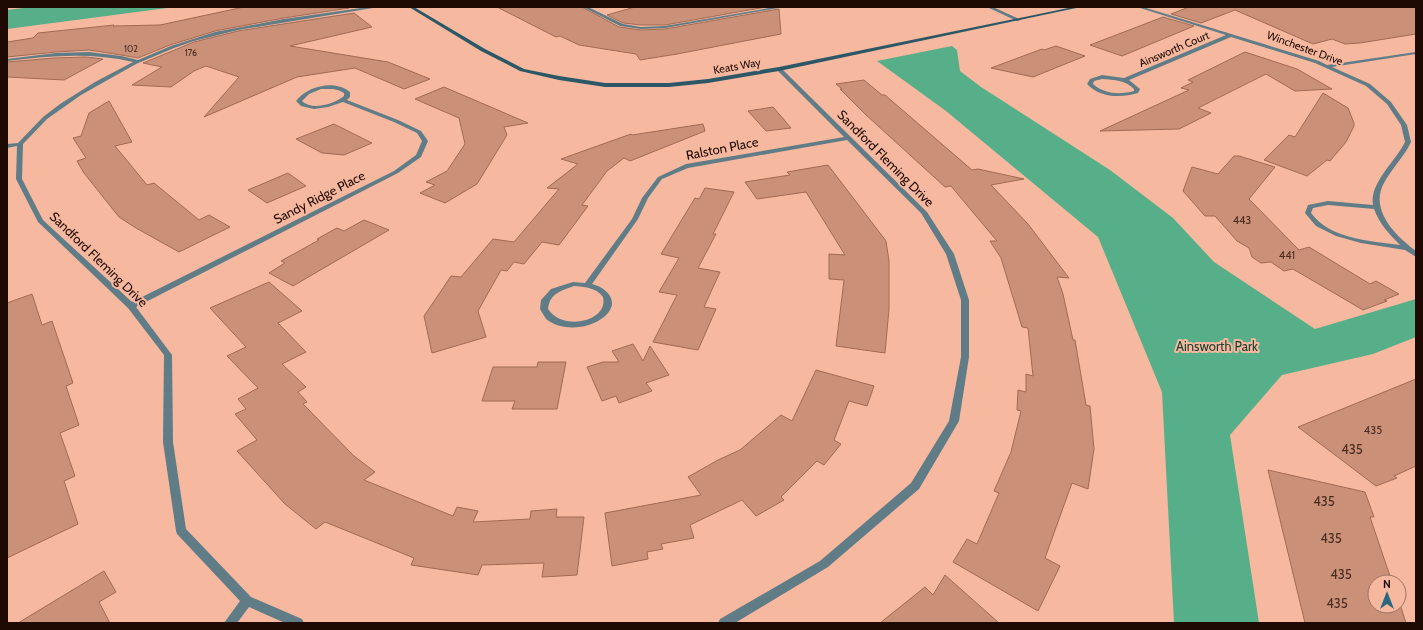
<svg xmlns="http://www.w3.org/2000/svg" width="1423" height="630" viewBox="0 0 1423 630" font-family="Cabin,sans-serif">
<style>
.green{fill:#56af89}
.building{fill:#cb9078;stroke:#a26a53}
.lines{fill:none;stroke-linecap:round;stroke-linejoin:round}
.street{fill:#607c87;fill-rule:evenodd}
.secondary{fill:#2b5766;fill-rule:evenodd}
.labels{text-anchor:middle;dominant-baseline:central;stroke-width:4;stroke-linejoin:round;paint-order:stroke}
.far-number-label{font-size:9px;fill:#492b20}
.far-street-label{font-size:11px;fill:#1e0903;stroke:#f6b89f}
.number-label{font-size:11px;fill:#492b20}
.street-label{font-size:13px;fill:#1e0903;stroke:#f6b89f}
.park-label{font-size:13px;fill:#184130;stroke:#f6b89f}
.near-number-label{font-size:13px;fill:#492b20}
</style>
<rect width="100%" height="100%" fill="#f6b89f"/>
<path class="green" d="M 32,7 L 175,7 L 7,29 L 7,10 Z
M 952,46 L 957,50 L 960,71 L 981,87 L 1110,170 L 1173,218 L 1214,262 L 1315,329 L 1416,299 L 1416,337 L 1373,354 L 1282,375 L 1230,435 L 1259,623 L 1174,623 L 1162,392 L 1098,237 L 946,111 L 877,61 Z"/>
<path class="building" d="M 244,7 L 349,8 L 284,18 L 215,31 L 170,45 L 138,58 L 121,55 L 89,50 L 56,52 L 7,57 L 7,42 L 33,38 L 38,33 L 114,25 L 113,26 L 160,25 Z
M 497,7 L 582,7 L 619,27 L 641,30 L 665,29 L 779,9 L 781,34 L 677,54 L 640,60 L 636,54 L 579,45 L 560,36 L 556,37 Z
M 635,7 L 766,7 L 665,25 L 641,25 L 623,23 L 607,15 Z
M 1189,7 L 1416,7 L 1416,34 L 1360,43 L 1345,44 L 1332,39 L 1313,44 L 1235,10 L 1201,23 L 1171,14 Z
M 354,13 L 372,27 L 290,46 L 388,62 L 430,79 L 404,89 L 355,68 L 297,77 L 204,117 L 239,77 L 206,66 L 194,71 L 171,87 L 132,85 L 162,67 L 143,63 L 194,42 L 238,31 Z
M 1163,17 L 1194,26 L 1122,56 L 1090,45 Z
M 1056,46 L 1085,56 L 1033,77 L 991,68 L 1042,49 L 1044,50 Z
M 1245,52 L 1297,69 L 1332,89 L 1295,91 L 1266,74 L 1198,108 L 1211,113 L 1179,129 L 1100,131 L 1189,90 L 1181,88 L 1193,82 L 1188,80 Z
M 86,57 L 103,59 L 64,80 L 7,77 L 7,62 L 54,58 Z
M 864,80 L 882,95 L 885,95 L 972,170 L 978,169 L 1024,179 L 991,185 L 1028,224 L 1069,278 L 1057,277 L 1063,294 L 1073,340 L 1075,340 L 1086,405 L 1090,406 L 1094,449 L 1088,489 L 1072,483 L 1045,558 L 1060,566 L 1038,611 L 953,562 L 967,539 L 977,544 L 999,493 L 994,491 L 1011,452 L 1021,411 L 1017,410 L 1018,390 L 1026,392 L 1026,374 L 1033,376 L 1028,328 L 1022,327 L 1001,258 L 990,241 L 997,241 L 951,186 L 945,187 L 865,114 L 840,89 L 842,89 L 836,84 Z
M 444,87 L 528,123 L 504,127 L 507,135 L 477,184 L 445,203 L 420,193 L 435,185 L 426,182 L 447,171 L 465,144 L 459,118 L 415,99 Z
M 1323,93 L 1348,108 L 1354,123 L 1354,126 L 1346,142 L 1330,161 L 1327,160 L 1307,176 L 1264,160 L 1289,135 L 1295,137 Z
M 109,101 L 132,142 L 115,146 L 147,185 L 154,183 L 199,220 L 209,215 L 230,227 L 179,252 L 136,228 L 119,217 L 84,173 L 77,161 L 86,158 L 73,138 L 81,136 L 89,113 Z
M 773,107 L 780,115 L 791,128 L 766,131 L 748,111 Z
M 334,124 L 372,143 L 344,155 L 322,153 L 296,139 Z
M 703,124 L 705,131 L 630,161 L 624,158 L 607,171 L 582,205 L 588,206 L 559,245 L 542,242 L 524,264 L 514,262 L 507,271 L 501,270 L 478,311 L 486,337 L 432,353 L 424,316 L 439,294 L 451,276 L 461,277 L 493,239 L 514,242 L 559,189 L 547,188 L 578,164 L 561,159 L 631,134 L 632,135 Z
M 1234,156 L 1239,156 L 1275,167 L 1249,199 L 1299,250 L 1309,247 L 1370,284 L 1376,281 L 1399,294 L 1384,300 L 1387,301 L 1363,310 L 1293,269 L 1284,271 L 1271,262 L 1261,263 L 1252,257 L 1249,248 L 1237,241 L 1215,216 L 1205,216 L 1183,191 L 1192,167 L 1218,174 Z
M 828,165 L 886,241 L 889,261 L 889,309 L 885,353 L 836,346 L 844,280 L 829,279 L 829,254 L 845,255 L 806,192 L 757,199 L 745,182 L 790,175 L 787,172 Z
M 288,173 L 306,186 L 267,203 L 248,190 Z
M 705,188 L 734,192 L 713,234 L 716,234 L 698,268 L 720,272 L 704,307 L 716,309 L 698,350 L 653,342 L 677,295 L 659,292 L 679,258 L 661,254 L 695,198 L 699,199 Z
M 364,220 L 389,230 L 293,286 L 269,273 L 285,263 L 281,261 L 319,240 L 317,239 L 337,228 L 344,231 Z
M 269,282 L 302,311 L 278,323 L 306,352 L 282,364 L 306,387 L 298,392 L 307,402 L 303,404 L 354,456 L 375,472 L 364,480 L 453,516 L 457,507 L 478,511 L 473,522 L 530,519 L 531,511 L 557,509 L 556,517 L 584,517 L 577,575 L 542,577 L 544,563 L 482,565 L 478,575 L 411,565 L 414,558 L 325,522 L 316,529 L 285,504 L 237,451 L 257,440 L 235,414 L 246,409 L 238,399 L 258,388 L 227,356 L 246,347 L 210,308 Z
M 32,294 L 42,325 L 52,321 L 73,383 L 66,386 L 79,425 L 60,433 L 75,476 L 64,481 L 78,524 L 7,558 L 7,303 Z
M 633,344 L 643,361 L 650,346 L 669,375 L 646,383 L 652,391 L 619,403 L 616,396 L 602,401 L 587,367 L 603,362 L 619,362 L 612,351 Z
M 538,362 L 566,362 L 557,409 L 512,409 L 515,401 L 482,401 L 493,367 L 537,367 Z
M 816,370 L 874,386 L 867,406 L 849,401 L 834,440 L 841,444 L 824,465 L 817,461 L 781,497 L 784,500 L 756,516 L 742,500 L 690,525 L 694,538 L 661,544 L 663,549 L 647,552 L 648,559 L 612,566 L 605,513 L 701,495 L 688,477 L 718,460 L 740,450 L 781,415 L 792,421 Z
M 1416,379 L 1416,466 L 1394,476 L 1397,478 L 1376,486 L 1298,427 Z
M 1268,470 L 1365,492 L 1374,517 L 1370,517 L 1392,582 L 1375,582 L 1375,606 L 1399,606 L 1399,601 L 1406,623 L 1305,623 Z
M 104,571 L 116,592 L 99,602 L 110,623 L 18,623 Z
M 945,575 L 999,623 L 880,623 L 925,587 L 933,595 Z"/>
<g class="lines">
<path class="street" d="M 368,7 L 379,7 L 238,30 L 194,41 L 174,48 L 136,64 L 81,95 L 47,119 L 23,144 L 22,179 L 43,220 L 132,302 L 394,171 L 416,155 L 422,141 L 417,133 L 394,122 L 343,102 L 328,107 L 314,109 L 301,106 L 296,101 C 307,86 335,79 350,92 L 350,97 L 347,100 L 398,120 L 421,131 L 428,141 L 421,157 L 398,173 L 136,307 L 172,355 L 173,442 L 186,529 L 251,597 L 302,619 L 304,623 L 285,623 L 249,607 L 237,623 L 224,623 L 240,601 L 177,534 L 176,531 L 163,442 L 164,355 L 128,308 L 38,222 L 16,179 L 17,146 L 7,148 L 7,144 L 18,143 L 43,117 L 60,104 L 95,82 L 133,62 C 91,52 49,56 7,61 L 7,59 L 56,53 L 89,52 L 121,56 L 138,60 L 171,46 L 215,32 L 284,19 ZM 321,89 C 330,89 337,88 344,93 L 344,96 C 334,104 312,111 302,101 L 309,94 Z
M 583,7 L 588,7 L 623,24 L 641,27 L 665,26 L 775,7 L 784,7 L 665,28 L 641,29 L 620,26 Z
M 987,7 L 993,7 L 1021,20 L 1017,21 Z
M 1137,7 L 1143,7 L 1319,61 L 1327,65 L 1416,52 L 1416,54 L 1332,67 L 1370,84 L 1391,102 L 1407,125 L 1411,142 C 1404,157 1392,168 1384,183 C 1369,210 1396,236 1416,251 L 1416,257 L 1405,250 L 1361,243 L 1336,236 L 1316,226 L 1305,213 L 1308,205 L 1328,201 L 1373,205 C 1369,183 1396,161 1405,142 L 1401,125 L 1387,104 L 1366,86 L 1315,63 L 1231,37 L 1129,80 L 1140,89 L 1138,93 C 1121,98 1100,98 1087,84 L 1090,79 L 1102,75 L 1124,78 L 1226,35 ZM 1102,79 C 1115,80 1125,80 1134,89 L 1134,91 C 1120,95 1104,94 1093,84 L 1094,81 ZM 1328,205 L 1374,209 C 1379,223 1389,234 1400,245 C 1370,241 1330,239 1311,213 L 1313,208 Z
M 777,68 L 781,68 L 927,212 L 954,254 L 969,300 L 969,357 L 959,421 L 919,489 L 828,567 L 735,623 L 718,623 L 720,619 L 820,561 L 911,483 L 949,421 L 961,357 L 961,300 L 946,254 L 921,213 L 847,140 L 688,168 L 662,179 L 648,198 L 638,219 L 592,284 C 608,288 621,303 604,317 C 589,329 562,332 546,319 C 544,316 542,312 540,309 L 541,300 L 551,289 L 573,282 L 585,283 L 632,219 L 642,198 L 658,177 L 686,164 L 844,137 L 777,70 ZM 574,286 C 584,287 596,287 603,297 C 609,321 563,332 548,309 C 550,293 561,291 574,286 Z"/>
<path class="secondary" d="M 409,7 L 414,7 L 485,49 L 524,69 L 559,76 L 605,83 L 669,83 L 708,79 L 779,67 L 1073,7 L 1081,7 L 779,71 L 708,83 L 669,87 L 605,87 L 559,80 L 520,71 L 481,51 Z"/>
</g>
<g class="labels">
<g class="far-number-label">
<text x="131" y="48">102</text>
<text x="191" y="52">176</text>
</g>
<g class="far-street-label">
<text transform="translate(1305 48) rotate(20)">Winchester Drive</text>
<text transform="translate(1174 49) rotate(-23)">Ainsworth Court</text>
<text transform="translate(737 66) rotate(-10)">Keats Way</text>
</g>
<g class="number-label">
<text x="1242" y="220">443</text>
<text x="1287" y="255">441</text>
<text x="1373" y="430">435</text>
</g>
<g class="street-label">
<text transform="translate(722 148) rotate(-11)">Ralston Place</text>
<text transform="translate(886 158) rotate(45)">Sandford Fleming Drive</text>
<text transform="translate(319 197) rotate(-27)">Sandy Ridge Place</text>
<text transform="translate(99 259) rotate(44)">Sandford Fleming Drive</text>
</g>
<g class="park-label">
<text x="1217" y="346">Ainsworth Park</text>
</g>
<g class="near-number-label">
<text x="1352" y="449">435</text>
<text x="1324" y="501">435</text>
<text x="1331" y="538">435</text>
<text x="1341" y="574">435</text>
<text x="1337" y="603">435</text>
</g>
</g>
<rect width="1423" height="630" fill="none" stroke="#1e0903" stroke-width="16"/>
<g transform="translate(1387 594)"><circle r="19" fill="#f6b89f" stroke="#a07261"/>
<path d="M0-3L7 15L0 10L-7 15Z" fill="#29687d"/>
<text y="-6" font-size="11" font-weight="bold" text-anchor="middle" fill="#1e0903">N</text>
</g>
</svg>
